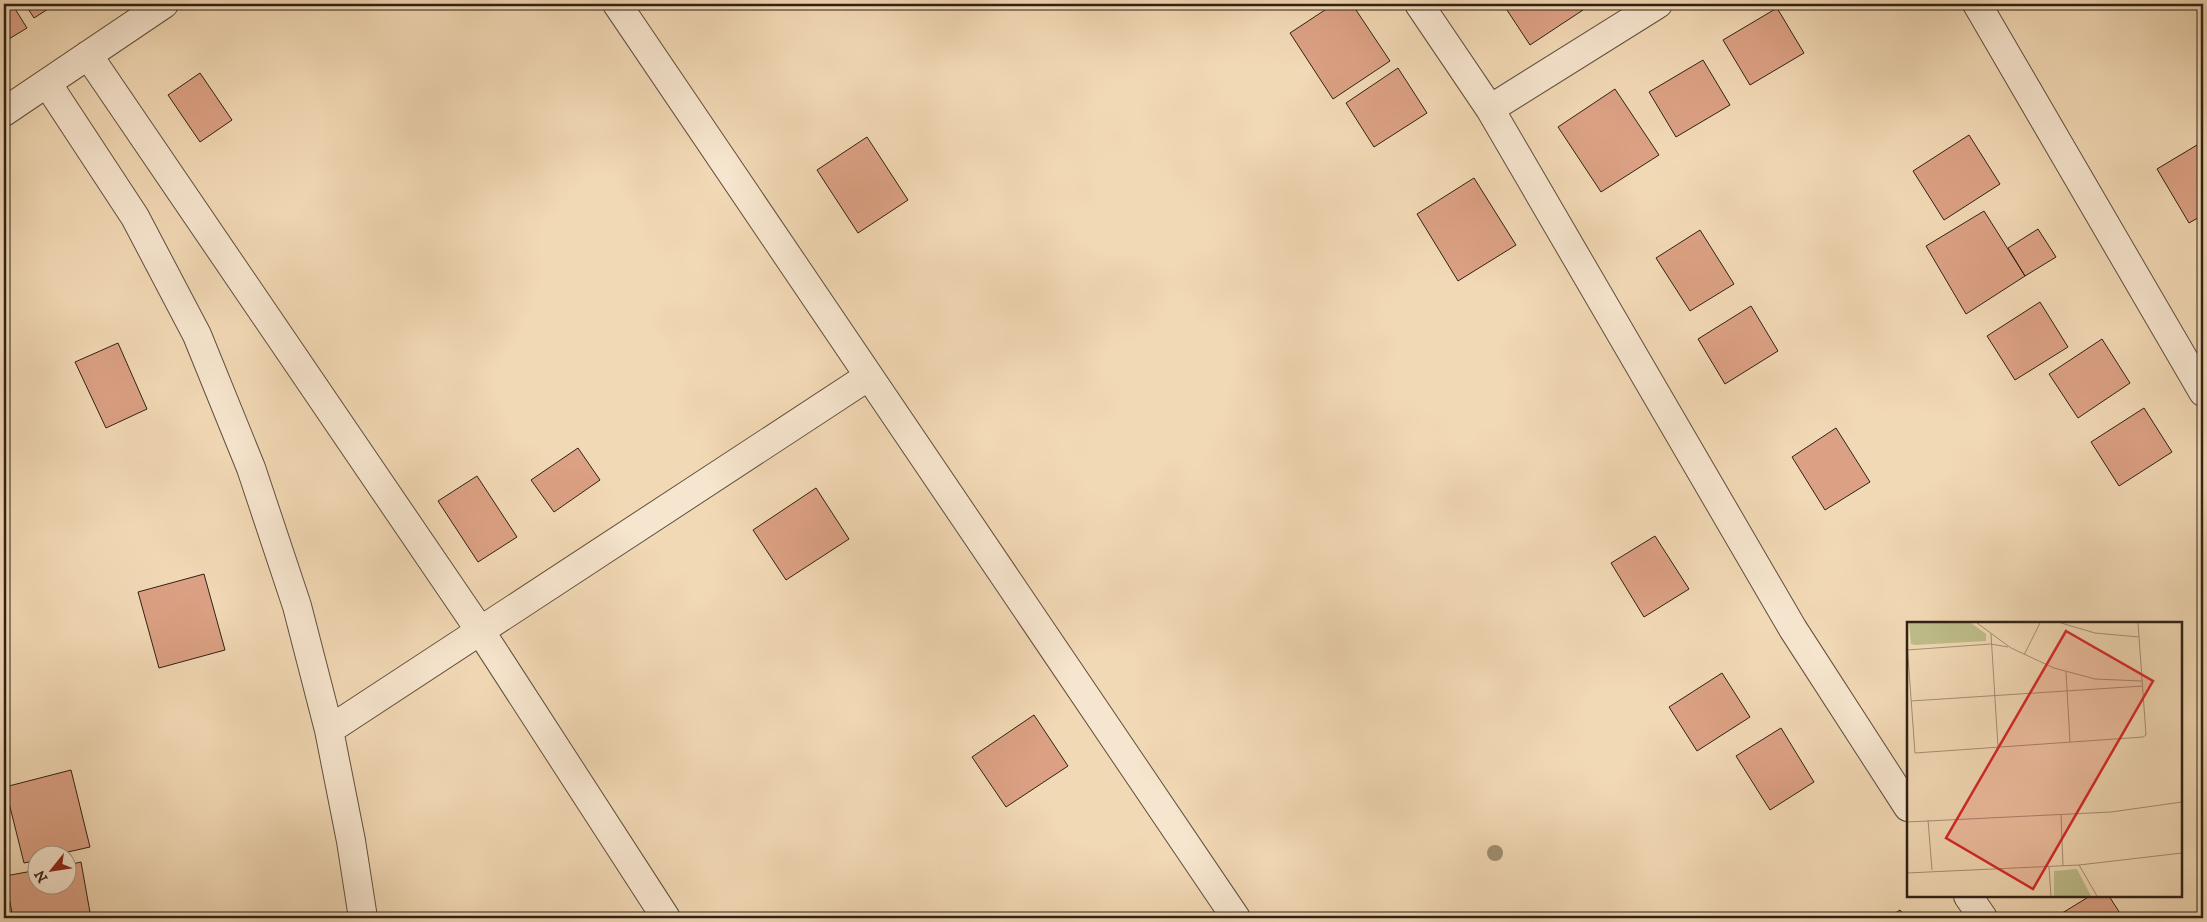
<svg xmlns="http://www.w3.org/2000/svg" width="2207" height="922" viewBox="0 0 2207 922" font-family="'IM FELL DW Pica',serif">
<style>
.building{fill:#dca184;stroke:#2f2116}
.lines{fill:none;stroke-linecap:round;stroke-linejoin:round}
.minor-casing{stroke:#604f3e;stroke-width:30}
.minor{stroke:#f7e6cf;stroke-width:28}
.tree{fill:#9e8e71}
.inset-road{fill:none;stroke:#a48f75;stroke-width:1}
.view{fill:#d62828;fill-opacity:0.15;stroke:#d62828;stroke-width:2.5}
.inset-edge{fill:none;stroke:#2f2116;stroke-width:2.5}
</style>
<rect width="100%" height="100%" fill="#f2d9b5"/>
<filter id="stains"><feTurbulence type="fractalNoise" baseFrequency=".004" numOctaves="4"/><feColorMatrix values="0 0 0 0 .2 0 0 0 0 .09 0 0 0 0 .02 0 0 0 .5 -.17"/></filter>
<radialGradient id="worn" r=".72"><stop offset=".6" stop-color="#630" stop-opacity="0"/><stop offset="1" stop-color="#630" stop-opacity=".3"/></radialGradient>
<path class="building" d="M 4,4 L 12,4 L 27,28 L 4,42 Z
M 25,4 L 56,4 L 34,18 Z
M 1334,4 L 1352,4 L 1390,61 L 1333,99 L 1290,33 Z
M 1503,4 L 1578,4 L 1583,10 L 1530,45 Z
M 1777,8 L 1804,53 L 1750,85 L 1723,40 Z
M 1703,60 L 1730,105 L 1676,137 L 1649,92 Z
M 1398,68 L 1427,113 L 1374,147 L 1346,103 Z
M 200,73 L 232,120 L 200,142 L 168,95 Z
M 1615,89 L 1659,155 L 1601,192 L 1558,127 Z
M 1969,135 L 2000,184 L 1944,220 L 1913,171 Z
M 867,137 L 908,200 L 858,233 L 817,170 Z
M 2202,142 L 2203,215 L 2189,223 L 2157,169 Z
M 1474,178 L 1516,245 L 1458,281 L 1417,214 Z
M 1984,211 L 2025,276 L 1966,314 L 1926,246 Z
M 2038,229 L 2056,257 L 2025,276 L 2008,248 Z
M 1700,230 L 1734,284 L 1690,311 L 1656,258 Z
M 2040,302 L 2068,347 L 2015,380 L 1987,336 Z
M 1751,306 L 1778,351 L 1725,384 L 1698,339 Z
M 2102,339 L 2130,383 L 2078,418 L 2049,374 Z
M 118,343 L 147,409 L 106,428 L 75,362 Z
M 2144,408 L 2172,452 L 2119,486 L 2091,442 Z
M 1836,428 L 1870,482 L 1825,510 L 1792,457 Z
M 578,448 L 600,480 L 554,512 L 531,480 Z
M 477,476 L 517,537 L 478,562 L 438,501 Z
M 816,488 L 849,539 L 786,580 L 753,530 Z
M 1655,536 L 1689,589 L 1644,617 L 1611,563 Z
M 204,574 L 225,650 L 159,668 L 138,592 Z
M 1722,673 L 1750,717 L 1697,751 L 1669,707 Z
M 1034,715 L 1068,766 L 1006,807 L 972,757 Z
M 1781,728 L 1814,782 L 1770,810 L 1736,756 Z
M 71,770 L 90,847 L 59,854 L 38,854 L 38,860 L 24,863 L 5,787 Z
M 81,862 L 91,918 L 13,918 L 5,876 L 38,870 L 38,884 L 68,884 L 68,865 Z
M 2090,896 L 2109,896 L 2123,918 L 2061,918 L 2059,915 Z
M 1900,910 L 1906,918 L 1888,918 Z"/>
<g class="lines">
<g class="minor-casing">
<path id="minor" d="M 617,4 L 1236,918
M 1419,4 L 1490,109 L 1793,629 L 1908,807
M 1977,4 L 2203,392
M 88,55 L 481,632 L 666,918
M 47,83 L 135,217 L 197,335 L 251,468 L 297,606 L 329,730 L 351,841 L 363,918
M 1490,109 L 1658,4
M 4,112 L 164,4
M 329,730 L 869,376
M 1968,896 L 1983,918"/>
</g>
<use href="#minor" class="minor"/>
</g>
<circle class="tree" cx="1495" cy="853" r="8"/>
<g transform="translate(1907 622)">
<rect width="275" height="275" fill="#f2d9b5"/>
<path d="M 2,1 L 64,1 L 79,12 L 79,19 L 8,23 L 4,22 ZM 170,247 L 184,274 L 147,274 L 147,249 Z" fill="#bebe8b"/>
<path class="inset-road" d="M 70,1 L 104,26 L 147,46 L 188,57 L 235,59M 154,1 L 188,11 L 232,15M 84,12 L 91,125M 0,21 L 8,131 L 236,115 L 239,113 L 231,1M 0,28 L 84,22 L 101,25M 117,33 L 133,1M 159,50 L 163,120M 4,79 L 236,64M 154,193 L 156,244M 21,198 L 25,248M 0,200 L 204,190 L 275,180M 172,243 L 190,274M 142,245 L 144,274M 0,251 L 172,243 L 275,231"/>
<path class="view" d="M 159,9 L 246,59 L 126,267 L 39,216 Z"/>
<rect width="275" height="275" class="inset-edge"/>
</g>
<rect width="2207" height="922" fill="none" stroke="#f2d9b5" stroke-width="20"/>
<rect x="5" y="5" width="2197" height="912" fill="none" stroke="#2f2116" stroke-width="2.5"/>
<rect x="10" y="10" width="2187" height="902" fill="none" stroke="#2f2116"/>
<g transform="translate(52 870) rotate(240)"><circle r="24" fill="#f7e6cf" stroke="#a79785"/>
<path d="M0-4L9 19L0 12L-9 19Z" fill="#8f2418"/>
<text y="-8" font-size="14" font-weight="bold" text-anchor="middle" fill="#2f2116">N</text>
</g>
<rect width="100%" height="100%" filter="url(#stains)"/>
<rect width="100%" height="100%" fill="url(#worn)"/>
</svg>
